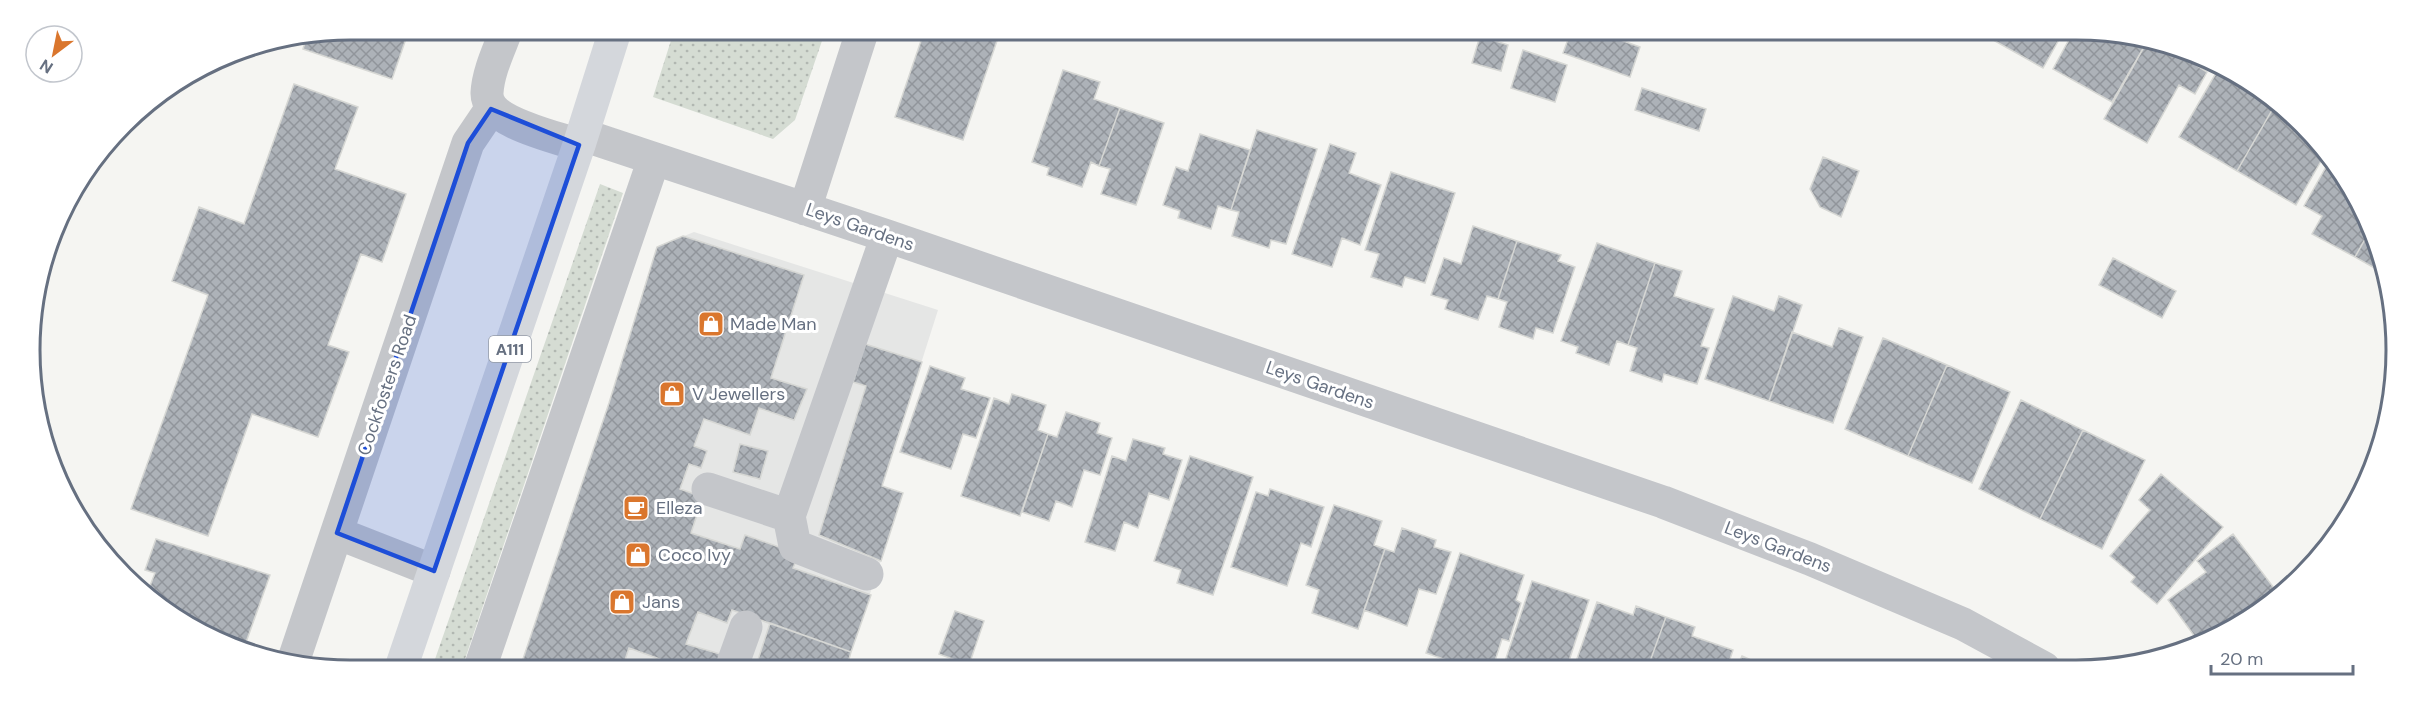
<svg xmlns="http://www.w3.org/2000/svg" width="2427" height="701" viewBox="0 0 2427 701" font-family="'DM Sans',sans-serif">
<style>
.built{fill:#e5e6e5}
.green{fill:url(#green-dots)}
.building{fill:url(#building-cross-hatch);stroke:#d6d7d4;stroke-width:1.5}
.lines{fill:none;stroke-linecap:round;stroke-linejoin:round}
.minor{stroke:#c4c6ca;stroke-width:33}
.major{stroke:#d4d7dc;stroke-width:33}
.marked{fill:#1d4ed8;fill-opacity:0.2;stroke:#1d4ed8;stroke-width:4.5;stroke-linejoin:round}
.labels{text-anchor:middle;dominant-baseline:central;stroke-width:6;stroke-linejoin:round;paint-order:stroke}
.shield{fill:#fff;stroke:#949ba7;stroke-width:1.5}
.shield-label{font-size:16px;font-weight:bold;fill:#667081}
.street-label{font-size:18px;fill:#667081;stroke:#fff}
.poi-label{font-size:18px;fill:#667081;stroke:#fff;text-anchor:start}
.rim{fill:none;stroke:#667081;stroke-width:3}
</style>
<defs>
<pattern id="green-dots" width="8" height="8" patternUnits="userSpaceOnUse" patternTransform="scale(1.5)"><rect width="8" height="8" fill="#d5dcd3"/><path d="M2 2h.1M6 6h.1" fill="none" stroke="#b1b7b1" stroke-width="1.8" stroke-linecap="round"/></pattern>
<pattern id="building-cross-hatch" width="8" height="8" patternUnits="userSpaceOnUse" patternTransform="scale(1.5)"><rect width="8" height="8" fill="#adb2b8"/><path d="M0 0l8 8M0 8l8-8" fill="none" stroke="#91959b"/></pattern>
</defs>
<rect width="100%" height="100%" fill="#f5f5f2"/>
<path class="built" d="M 694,232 L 938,310 L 882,486 L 903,493 L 851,652 L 771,624 L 756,666 L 521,665 L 609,403 L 657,247 Z"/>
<path class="green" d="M 674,31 L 825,32 L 795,120 L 773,139 L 653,97 Z
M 600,184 L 623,193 L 463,665 L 433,665 Z"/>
<path class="building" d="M 350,30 L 409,30 L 392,79 L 303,49 L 306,39 Z
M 924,32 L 1000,32 L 963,140 L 895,117 Z
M 1570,34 L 1604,34 L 1640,47 L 1630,77 L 1563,53 Z
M 1480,36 L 1508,45 L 1501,71 L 1472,63 Z
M 1986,36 L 2061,36 L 2043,68 Z
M 2071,36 L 2139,36 L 2148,40 L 2112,102 L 2053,69 Z
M 2148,40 L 2174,51 L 2207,72 L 2195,94 L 2179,85 L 2147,143 L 2104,119 Z
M 1523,50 L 1567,65 L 1555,102 L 1511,88 Z
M 1063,70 L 1100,82 L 1094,99 L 1120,108 L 1099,166 L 1091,162 L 1082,187 L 1047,175 L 1049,168 L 1032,162 Z
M 2216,73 L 2250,93 L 2254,85 L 2275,105 L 2237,171 L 2179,137 Z
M 294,84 L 358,107 L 335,169 L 406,194 L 382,262 L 361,254 L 328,345 L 349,352 L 318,437 L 252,414 L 208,536 L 131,509 L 208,295 L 172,281 L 199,207 L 244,224 Z
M 1642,88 L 1706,109 L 1699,131 L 1635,110 Z
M 2275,105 L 2325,154 L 2296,205 L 2237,171 Z
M 1120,108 L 1164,123 L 1136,205 L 1101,194 L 1110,169 L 1099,166 Z
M 1257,130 L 1317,149 L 1286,244 L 1271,240 L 1269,248 L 1232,236 L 1239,212 L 1231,210 Z
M 1200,134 L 1250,150 L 1231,210 L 1218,206 L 1211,229 L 1178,218 L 1180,211 L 1163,205 L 1176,167 L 1188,171 Z
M 1330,144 L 1356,153 L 1349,173 L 1381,185 L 1360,245 L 1342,238 L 1332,267 L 1292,254 Z
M 1823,157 L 1859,171 L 1841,217 L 1820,207 L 1810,189 Z
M 2330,160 L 2343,172 L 2368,234 L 2355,257 L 2312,234 L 2322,216 L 2304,206 Z
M 1391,172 L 1455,193 L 1425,283 L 1405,277 L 1402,287 L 1371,277 L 1379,254 L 1365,250 Z
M 1473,226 L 1517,241 L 1498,299 L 1487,296 L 1478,320 L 1445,309 L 1448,300 L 1431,295 L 1444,258 L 1461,264 Z
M 2368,234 L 2385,274 L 2355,257 Z
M 683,236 L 804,275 L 771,378 L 807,389 L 794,420 L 759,408 L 750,435 L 704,419 L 694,446 L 707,451 L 701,468 L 689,464 L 680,489 L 703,497 L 691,533 L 740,549 L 745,535 L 799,554 L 793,568 L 871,595 L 851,652 L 732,610 L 727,623 L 698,612 L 686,644 L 720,654 L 716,666 L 679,666 L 629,648 L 623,666 L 521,665 L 609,403 L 657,247 Z
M 1517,241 L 1561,255 L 1558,261 L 1575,267 L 1553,333 L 1536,328 L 1533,339 L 1499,327 L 1507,302 L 1498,299 Z
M 1597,243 L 1655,263 L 1628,345 L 1617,341 L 1609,365 L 1576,353 L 1578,347 L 1561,341 Z
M 2113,258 L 2176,291 L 2162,318 L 2099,285 Z
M 1655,263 L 1682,271 L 1674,296 L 1714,309 L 1701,346 L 1709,348 L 1697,384 L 1664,374 L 1662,382 L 1630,371 L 1637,348 L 1628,345 Z
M 1733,296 L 1774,311 L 1779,296 L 1802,305 L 1769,401 L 1705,379 Z
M 1839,328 L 1863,337 L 1833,423 L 1769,401 L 1792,332 L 1832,347 Z
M 1883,338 L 1947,365 L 1908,456 L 1845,429 Z
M 865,344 L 922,362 L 882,486 L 903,493 L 881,561 L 819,535 L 866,386 L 853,382 Z
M 1947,365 L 2010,392 L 1972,483 L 1908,456 Z
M 930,366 L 965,378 L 961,389 L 990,398 L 976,438 L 963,434 L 951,469 L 900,452 Z
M 1012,394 L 1046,405 L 1038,430 L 1048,434 L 1020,516 L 961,496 L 994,398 L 1009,404 Z
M 2021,400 L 2083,430 L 2040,519 L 1979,489 Z
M 1066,412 L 1100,423 L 1097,433 L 1112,438 L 1100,475 L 1084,470 L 1072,507 L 1056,501 L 1049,521 L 1022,512 L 1048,434 L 1057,437 Z
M 2083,430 L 2145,460 L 2102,549 L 2040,519 Z
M 1133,439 L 1165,448 L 1163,454 L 1182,460 L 1169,500 L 1149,493 L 1138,528 L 1124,522 L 1115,551 L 1085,542 L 1112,456 L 1126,461 Z
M 740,444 L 768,451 L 760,479 L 733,472 Z
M 1190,456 L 1253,477 L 1213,595 L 1177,583 L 1181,570 L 1154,561 Z
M 2161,474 L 2223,527 L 2157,604 L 2131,582 L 2135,577 L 2110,556 L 2150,510 L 2139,500 Z
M 1270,489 L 1324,507 L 1311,547 L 1301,543 L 1287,586 L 1231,567 L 1256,492 L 1268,496 Z
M 1334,505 L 1382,521 L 1374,545 L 1385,549 L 1358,629 L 1312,613 L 1319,590 L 1306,585 Z
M 1402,528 L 1436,540 L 1434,547 L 1451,552 L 1436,594 L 1419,589 L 1407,626 L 1364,610 L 1385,549 L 1394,552 Z
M 2233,534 L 2280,596 L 2201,645 L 2168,600 L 2206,572 L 2197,561 Z
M 156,539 L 270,575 L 244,648 L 190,628 L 148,591 L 155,573 L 145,570 Z
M 1460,553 L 1524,575 L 1516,600 L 1521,603 L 1509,641 L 1502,639 L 1493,667 L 1467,667 L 1426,653 Z
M 1532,581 L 1589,600 L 1567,667 L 1503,667 Z
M 1597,602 L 1633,615 L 1636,606 L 1666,617 L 1648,667 L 1574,667 Z
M 955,611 L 984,621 L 969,665 L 939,654 Z
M 1666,617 L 1695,627 L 1692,636 L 1733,650 L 1727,668 L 1648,667 Z
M 770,623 L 851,652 L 847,666 L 756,666 Z
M 1742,656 L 1769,668 L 1737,668 Z"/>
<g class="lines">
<path class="minor" d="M 506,31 C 499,50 488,72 487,93 C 486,122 556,137 579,145
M 583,135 L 887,236 L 1663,502 L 1810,559 L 1963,624 L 2044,668
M 805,209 L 862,32
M 708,489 L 789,516 L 887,236
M 789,516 L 795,546 L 867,574
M 337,533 L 434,571
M 292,665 L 468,143 L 491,109
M 481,665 L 654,159
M 732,666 L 746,627"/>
<path class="major" d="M 402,665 L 579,145 L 615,31"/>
</g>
<path class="marked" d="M 491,109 L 579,145 L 434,571 L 337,533 L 468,143 Z"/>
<defs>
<g id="shop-square" transform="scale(1.35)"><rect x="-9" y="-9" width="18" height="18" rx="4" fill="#da762d" stroke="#fff"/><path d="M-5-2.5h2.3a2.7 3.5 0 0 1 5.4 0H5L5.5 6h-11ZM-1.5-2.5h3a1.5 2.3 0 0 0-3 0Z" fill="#fff"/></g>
<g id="cafe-square" transform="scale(1.35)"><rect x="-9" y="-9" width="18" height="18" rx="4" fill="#da762d" stroke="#fff"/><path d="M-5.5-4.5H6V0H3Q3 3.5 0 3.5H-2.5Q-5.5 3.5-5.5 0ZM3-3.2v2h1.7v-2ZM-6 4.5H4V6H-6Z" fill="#fff"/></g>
</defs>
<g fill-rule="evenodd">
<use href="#shop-square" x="711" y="324"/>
<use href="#shop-square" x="672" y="394"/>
<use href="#cafe-square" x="636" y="508"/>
<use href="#shop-square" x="638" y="555"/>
<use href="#shop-square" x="622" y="602"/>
</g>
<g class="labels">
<rect class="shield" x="489" y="336" width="42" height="26" rx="4.5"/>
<g class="shield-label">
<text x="510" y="349">A111</text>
</g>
<g class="street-label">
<text transform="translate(860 227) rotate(19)">Leys Gardens</text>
<text transform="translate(387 385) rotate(-71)">Cockfosters Road</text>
<text transform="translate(1320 385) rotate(19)">Leys Gardens</text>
<text transform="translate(1778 547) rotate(21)">Leys Gardens</text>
</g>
<g class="poi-label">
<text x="730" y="324">Made Man</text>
<text x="692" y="394">V Jewellers</text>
<text x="656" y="508">Elleza</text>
<text x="658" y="555">Coco Ivy</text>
<text x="642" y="602">Jans</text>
</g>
</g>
<path d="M0 0H2427V701H0ZM350 40H2076A310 310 0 0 1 2386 350V350A310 310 0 0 1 2076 660H350A310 310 0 0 1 40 350V350A310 310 0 0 1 350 40Z" fill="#fff" fill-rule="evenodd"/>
<path class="rim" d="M350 40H2076A310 310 0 0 1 2386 350V350A310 310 0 0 1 2076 660H350A310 310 0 0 1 40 350V350A310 310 0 0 1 350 40Z"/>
<g transform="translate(54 54) rotate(212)"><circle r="28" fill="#ffffff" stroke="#c2c6cd" stroke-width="1.5"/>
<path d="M0-4.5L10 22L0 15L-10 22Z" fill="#da762d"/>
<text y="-9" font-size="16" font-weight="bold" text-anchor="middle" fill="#667081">N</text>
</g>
<path d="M2211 665v9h142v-9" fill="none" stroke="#667081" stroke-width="3"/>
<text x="2220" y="665" font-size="18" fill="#667081" stroke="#ffffff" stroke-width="4.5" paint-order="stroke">20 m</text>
</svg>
